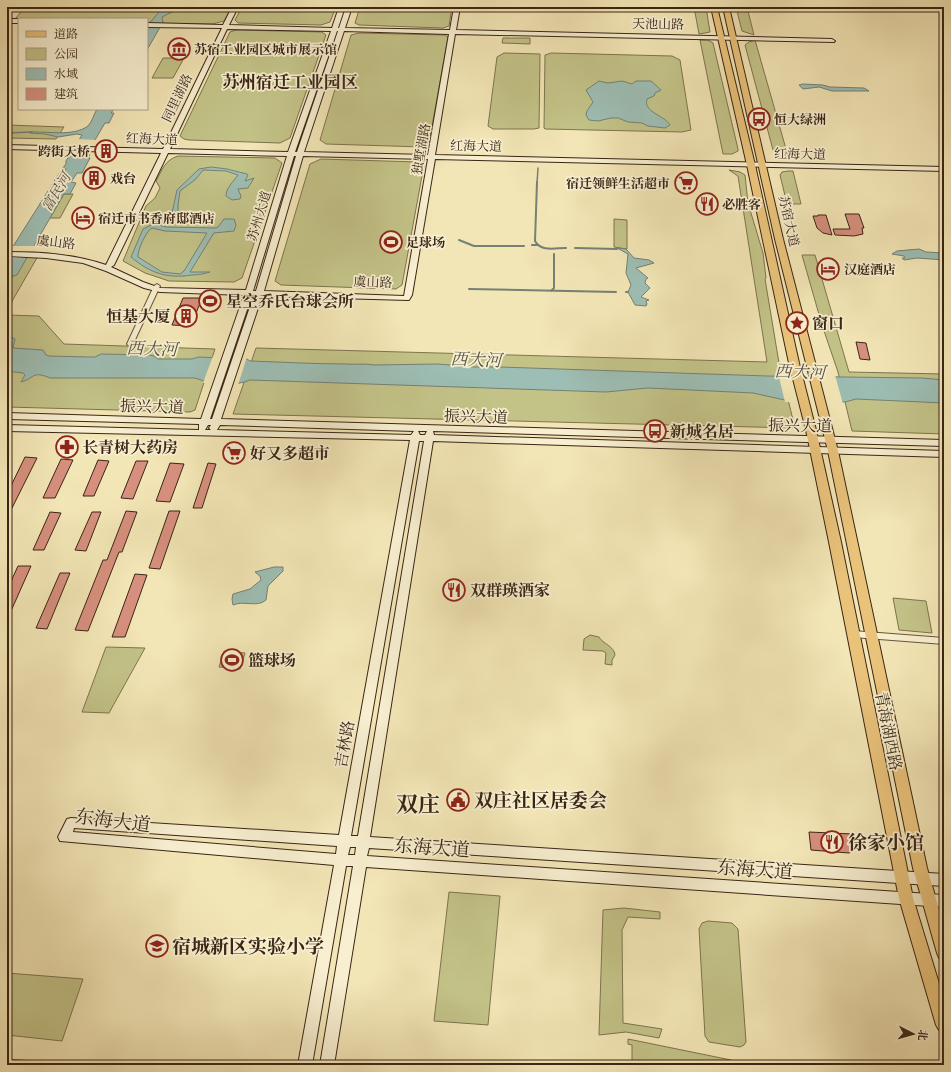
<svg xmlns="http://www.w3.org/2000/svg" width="951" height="1072" viewBox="0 0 951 1072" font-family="'Gentium Book Plus','Noto Serif SC',serif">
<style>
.green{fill:#c3c388;stroke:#7e744f}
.water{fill:#9dbeb4;stroke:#758175;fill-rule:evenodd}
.pier{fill:#f3e6b6}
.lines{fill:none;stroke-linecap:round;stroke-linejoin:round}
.stream-far1{stroke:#758175;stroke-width:1.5}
.stream{stroke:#758175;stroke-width:2}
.building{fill:#d7907e;stroke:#3a2516}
.street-casing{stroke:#68553e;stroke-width:2}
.secondary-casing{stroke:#3a2516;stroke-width:2}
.primary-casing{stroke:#3a2516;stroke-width:2}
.street{fill:#f7efd0;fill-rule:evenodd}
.secondary{fill:#f7efd0;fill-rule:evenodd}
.primary{fill:#eac37b;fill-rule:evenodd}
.labels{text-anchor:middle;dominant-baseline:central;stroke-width:3.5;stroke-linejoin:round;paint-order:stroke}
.far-street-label{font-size:13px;fill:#3a2516;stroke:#f7efd0}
.far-poi-label{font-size:13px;font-weight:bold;fill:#3a2516;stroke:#f7efd0;text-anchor:start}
.far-water-label{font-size:14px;font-style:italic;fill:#585345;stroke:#f7efd0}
.poi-label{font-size:16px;font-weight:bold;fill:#3a2516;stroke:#f7efd0;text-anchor:start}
.street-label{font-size:16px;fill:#3a2516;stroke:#f7efd0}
.far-district-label{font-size:17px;font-weight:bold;fill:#3a2516;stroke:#f7efd0}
.water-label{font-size:17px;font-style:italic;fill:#585345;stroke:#f7efd0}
.near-poi-label{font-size:19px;font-weight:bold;fill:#3a2516;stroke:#f7efd0;text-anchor:start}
.near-street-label{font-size:19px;fill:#3a2516;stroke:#f7efd0}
.near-quarter-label{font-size:22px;font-weight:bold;fill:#3a2516;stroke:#f7efd0}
</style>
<rect width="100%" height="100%" fill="#f3e6b6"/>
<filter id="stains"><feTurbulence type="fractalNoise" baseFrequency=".005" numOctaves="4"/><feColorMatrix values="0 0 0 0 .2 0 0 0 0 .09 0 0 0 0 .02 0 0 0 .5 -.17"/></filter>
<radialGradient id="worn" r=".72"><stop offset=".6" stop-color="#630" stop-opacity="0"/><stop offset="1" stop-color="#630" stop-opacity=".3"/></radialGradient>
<path class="green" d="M 25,7 L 232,7 L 224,21 L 212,24 L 147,23 L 147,19 L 15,19 Z
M 242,7 L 336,7 L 330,22 L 321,25 L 238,23 L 235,20 Z
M 360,7 L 452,7 L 449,26 L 443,28 L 359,25 L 355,23 Z
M 694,7 L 706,7 L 710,32 L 699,34 Z
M 736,7 L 747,7 L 754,35 L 742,31 Z
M 236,30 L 322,32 L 326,35 L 290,138 L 280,143 L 189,140 L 184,139 L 180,136 L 230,32 Z
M 359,33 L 445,35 L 448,37 L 429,143 L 423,147 L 326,144 L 320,140 L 351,35 Z
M 503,38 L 530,38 L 530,44 L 502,43 Z
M 700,40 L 708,40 L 713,43 L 738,149 L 738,151 L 732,154 L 723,154 Z
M 755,40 L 788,156 L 779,154 L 773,150 L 745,45 L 749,42 Z
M 504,53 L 540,54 L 539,128 L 534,129 L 493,129 L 488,126 L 497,57 Z
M 551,53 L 672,56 L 680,60 L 691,130 L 682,132 L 545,129 L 544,128 L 545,55 Z
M 163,58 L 184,58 L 173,78 L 152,78 Z
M 7,125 L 64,127 L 56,139 L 7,138 Z
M 178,156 L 275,158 L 282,163 L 242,278 L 234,282 L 169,281 L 145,273 L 123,261 L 146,206 L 155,198 L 160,188 L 156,181 C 162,170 165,160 178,156 Z
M 321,159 L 418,162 L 424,165 L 402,285 L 396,289 L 281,285 L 275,281 L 310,164 Z
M 729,170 L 740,172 L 745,175 L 748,203 L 763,253 L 766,278 L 765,279 L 779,363 L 795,428 L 794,428 L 233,414 L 256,348 L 767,362 L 738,176 Z
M 788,171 L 793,171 L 801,204 L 787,204 L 780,175 L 782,172 Z
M 64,194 L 73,194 L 60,218 L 50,218 Z
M 614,219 L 627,220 L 627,249 L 614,247 Z
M 802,255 L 815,255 L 849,372 L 944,374 L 944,434 L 852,431 L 838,372 L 822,325 Z
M 7,256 L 38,256 L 7,310 Z
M 7,315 L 39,316 L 64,344 L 215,349 L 195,410 L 190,412 L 7,407 Z
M 893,598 L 926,601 L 932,633 L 899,630 Z
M 590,635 L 599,637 C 603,644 614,646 615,655 L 612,660 L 612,665 L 605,664 L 606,653 L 603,651 L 583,650 L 584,639 Z
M 106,647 L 145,648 L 109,713 L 82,712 Z
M 224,651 L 245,653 L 240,669 L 219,667 Z
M 449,892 L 500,896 L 488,1025 L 434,1021 Z
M 624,908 L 660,912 L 660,919 L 628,917 L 622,930 L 623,1023 L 662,1029 L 659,1038 L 626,1032 L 599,1035 L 603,910 Z
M 708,921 L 732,923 L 738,929 L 746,1042 L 744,1045 L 740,1047 L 709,1042 L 705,1036 L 699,929 L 702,923 Z
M 7,973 L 83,979 L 62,1041 L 7,1035 Z
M 628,1039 L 731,1060 L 731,1065 L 632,1065 L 632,1045 L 628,1044 Z
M 7,1059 L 89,1065 L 7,1065 Z"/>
<path class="water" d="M 156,7 L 173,7 L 176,10 L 162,17 L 163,22 L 147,50 L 147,26 L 159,12 Z
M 599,81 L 608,83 L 622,81 L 632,84 L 636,81 L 651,81 L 661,90 L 655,93 L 654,96 L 647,99 C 643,112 664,115 670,125 L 665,128 L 648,126 L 642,123 L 628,122 L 618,118 L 611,118 L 598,121 L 589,120 L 586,115 L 587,111 L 593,102 L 586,90 Z
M 803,84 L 823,85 L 830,87 L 864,88 L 869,91 L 832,91 L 819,87 L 803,89 L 799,85 Z
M 97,109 L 114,109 L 111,113 L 114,113 L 109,123 L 105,123 L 86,155 L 90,155 L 88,157 L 90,158 L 82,173 L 77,173 L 71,182 L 76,183 L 70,194 L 64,194 L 17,275 L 10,277 L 7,282 L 7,256 L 60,172 L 66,170 L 65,168 L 62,169 L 66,164 L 66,161 L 82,135 L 77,134 L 58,137 L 45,134 L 30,133 L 29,132 C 46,131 73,137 88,126 C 92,122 94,114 97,109 Z
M 211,167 L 227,169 L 247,174 L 248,175 L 245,181 L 254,178 L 248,188 L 238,189 L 241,196 L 240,199 L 232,200 L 226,196 C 226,188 233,182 238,175 L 226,171 L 203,170 L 196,179 L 180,191 L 178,205 L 178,212 L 176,215 L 159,225 L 166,227 L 215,228 L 218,227 L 224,219 L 234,219 L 236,225 L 234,231 L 214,233 L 190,272 L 210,272 C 204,274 198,275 192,275 C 167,279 150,273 131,257 L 143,229 L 170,216 L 172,213 L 177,190 L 199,169 ZM 152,228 L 165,231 L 207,233 L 184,271 L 180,274 L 162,272 L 138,257 C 137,251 146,231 152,228 Z
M 617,248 L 626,249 L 634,258 L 649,260 L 654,263 L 636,268 L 648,278 L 646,279 L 645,283 L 650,288 L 641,297 L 649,300 L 646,301 L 647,304 L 646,306 L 635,305 L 628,292 L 631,285 L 626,273 L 628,254 Z
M 919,249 L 926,252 L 944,253 L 944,260 L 917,258 L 904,260 L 902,258 L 905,258 L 904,256 L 892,254 L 897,251 Z
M 7,335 L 15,339 L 13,348 L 43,350 L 46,355 L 49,356 L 89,357 L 95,357 L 101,354 L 150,355 L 154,356 L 158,359 L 192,359 L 199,357 L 247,359 L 250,361 C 282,362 314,364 346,364 C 356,365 364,363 374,365 L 438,364 L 474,367 L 500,367 L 767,376 L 922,378 L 944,380 L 944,403 L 856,399 L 845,402 L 789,401 L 753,393 L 648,388 L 606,392 L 250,380 C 235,387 211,384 195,378 L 50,378 C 32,370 34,379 21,382 L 25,375 L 23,373 L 7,371 Z
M 274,567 L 283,567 L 283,571 L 268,586 L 266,600 C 257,608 244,600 233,605 L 232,599 L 233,594 L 250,589 L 261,580 L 260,576 L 255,572 Z"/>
<path class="pier" d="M 77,139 L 97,140 L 89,153 L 91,154 L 67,154 Z
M 12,246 L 36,246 L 29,258 L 7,258 L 7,254 Z
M 213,356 L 247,357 L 238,385 L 203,383 Z
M 778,373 L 835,375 L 843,404 L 785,402 Z"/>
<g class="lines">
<path class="stream-far1" d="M 7,133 L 32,132
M 537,183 L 538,168"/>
<path class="stream" d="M 537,182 L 535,241 C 541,252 555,248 566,248
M 459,240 L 474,246 L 524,246
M 532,245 L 537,245
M 575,248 L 617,249
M 469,289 L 616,292
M 551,291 L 554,288 L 554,254
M 626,292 L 628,292"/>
</g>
<path class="building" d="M 845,214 L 859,214 L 864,228 L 862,228 L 863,234 L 854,236 L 835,235 L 833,229 L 850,229 Z
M 818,215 L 826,215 L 832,235 L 823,233 L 817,228 L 813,216 L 818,216 Z
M 183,298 L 202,298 L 191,326 L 172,325 Z
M 856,342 L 866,343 L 870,360 L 860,359 Z
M 25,457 L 37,458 L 7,518 L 7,494 Z
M 61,459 L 73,460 L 55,498 L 43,498 Z
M 98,460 L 109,461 L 94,496 L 83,496 Z
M 136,461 L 148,461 L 133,499 L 121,498 Z
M 170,463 L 184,464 L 170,502 L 156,501 Z
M 208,463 L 216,464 L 202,508 L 193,508 Z
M 126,511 L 137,512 L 122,552 L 119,552 L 88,631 L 75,630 L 103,560 L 107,560 Z
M 169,511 L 180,511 L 160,569 L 149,568 Z
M 50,512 L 61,513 L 44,550 L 33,550 Z
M 92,512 L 101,512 L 86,551 L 75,550 Z
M 18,566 L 31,566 L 7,620 L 7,590 Z
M 60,573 L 70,573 L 47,629 L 36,628 Z
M 135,574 L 147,575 L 125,637 L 112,637 Z
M 809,832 L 853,834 L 856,849 L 849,853 L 811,850 Z"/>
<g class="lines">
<g class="street-casing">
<path id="street" d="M 157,284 L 160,286 L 133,344 L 130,346 L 128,345 L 127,344 L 154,286 Z
M 853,631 L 944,638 L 944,644 L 853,637 L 850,636 L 849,634 L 850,632 Z"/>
</g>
<g class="secondary-casing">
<path id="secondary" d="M 232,7 L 238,7 L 229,25 L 332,28 L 339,7 L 345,7 L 338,28 L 339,28 L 346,7 L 352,7 L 345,28 L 450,30 L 454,7 L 460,7 L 456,30 L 832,39 L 835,41 L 834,42 L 455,34 L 435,155 L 944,167 L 944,171 L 435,159 L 412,295 L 409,300 L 262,296 L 221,419 L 944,440 L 944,446 L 433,431 L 434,435 L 944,451 L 944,457 L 433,441 L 370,837 L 944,874 L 944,886 L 369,848 L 367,856 L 944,895 L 944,907 L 366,867 L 334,1065 L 320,1065 L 353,866 L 346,866 L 312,1065 L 298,1065 L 334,865 L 60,841 L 58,837 L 67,819 L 71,818 L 339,835 L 410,440 L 7,431 L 7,425 L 199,430 L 199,424 L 7,419 L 7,413 L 201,419 L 244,295 L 160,292 L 144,288 L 106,271 L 83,263 L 46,258 L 7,256 L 7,252 C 41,252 74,254 106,265 L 161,153 L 7,149 L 7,145 L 163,149 L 222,28 L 147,27 L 147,23 L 223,25 ZM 227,29 L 331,31 L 288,152 L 170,149 ZM 337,31 L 338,31 L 297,152 L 295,152 ZM 344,31 L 449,34 L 428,155 L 304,152 ZM 168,153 L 287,156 L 246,290 L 160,288 L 143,282 L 111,267 L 114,265 ZM 294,156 L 296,156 L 256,291 L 253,291 ZM 303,156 L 428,159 L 404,296 L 264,291 ZM 252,295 L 254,295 L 212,419 L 210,419 ZM 208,425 L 211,425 L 209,428 L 211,430 L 205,430 ZM 220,425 L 414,431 L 411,435 L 217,430 ZM 418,431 L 427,431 L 425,435 L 420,435 ZM 419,441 L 424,441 L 358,836 L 351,836 ZM 74,828 L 337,846 L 336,854 L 73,832 ZM 350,847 L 356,847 L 355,855 L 348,855 Z
M 7,19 L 19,19 L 19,23 L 7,23 Z"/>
</g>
<g class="primary-casing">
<path id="primary" d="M 711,7 L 717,7 L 755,165 L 799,363 L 816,430 L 841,542 L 913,898 L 944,1000 L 944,1032 L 939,1030 L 936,1025 L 899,898 L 829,542 L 806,430 L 789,363 L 747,165 Z
M 723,7 L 729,7 L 783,239 L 838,451 L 927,868 L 944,927 L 944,960 L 939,958 L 937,953 L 913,868 L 828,451 L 775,239 Z"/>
</g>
<use href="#street" class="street"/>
<use href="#secondary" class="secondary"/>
<use href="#primary" class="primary"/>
</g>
<defs>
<g id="museum-ring" transform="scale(1.15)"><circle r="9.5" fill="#f7efd0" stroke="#8f2418" stroke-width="1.5"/><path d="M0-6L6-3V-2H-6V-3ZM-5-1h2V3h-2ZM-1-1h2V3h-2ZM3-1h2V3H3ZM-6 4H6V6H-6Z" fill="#8f2418"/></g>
<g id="bus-ring" transform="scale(1.15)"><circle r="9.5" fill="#f7efd0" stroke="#8f2418" stroke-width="1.5"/><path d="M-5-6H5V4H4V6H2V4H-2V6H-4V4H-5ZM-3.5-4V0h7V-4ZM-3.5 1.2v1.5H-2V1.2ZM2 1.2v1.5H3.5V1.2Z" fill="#8f2418"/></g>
<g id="building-ring" transform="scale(1.15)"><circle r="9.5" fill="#f7efd0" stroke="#8f2418" stroke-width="1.5"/><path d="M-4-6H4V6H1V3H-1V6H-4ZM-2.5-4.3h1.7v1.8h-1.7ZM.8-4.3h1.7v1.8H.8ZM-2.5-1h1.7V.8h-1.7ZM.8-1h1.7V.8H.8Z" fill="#8f2418"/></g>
<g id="supermarket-ring" transform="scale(1.15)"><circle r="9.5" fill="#f7efd0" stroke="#8f2418" stroke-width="1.5"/><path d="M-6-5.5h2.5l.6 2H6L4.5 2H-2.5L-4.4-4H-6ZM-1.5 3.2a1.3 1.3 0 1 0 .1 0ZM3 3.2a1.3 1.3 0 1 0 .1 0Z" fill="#8f2418"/></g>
<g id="restaurant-ring" transform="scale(1.15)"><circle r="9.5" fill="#f7efd0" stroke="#8f2418" stroke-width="1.5"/><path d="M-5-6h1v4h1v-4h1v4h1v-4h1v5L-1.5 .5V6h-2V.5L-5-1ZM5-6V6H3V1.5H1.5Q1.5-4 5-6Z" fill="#8f2418"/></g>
<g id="hotel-ring" transform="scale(1.15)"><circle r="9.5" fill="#f7efd0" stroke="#8f2418" stroke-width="1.5"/><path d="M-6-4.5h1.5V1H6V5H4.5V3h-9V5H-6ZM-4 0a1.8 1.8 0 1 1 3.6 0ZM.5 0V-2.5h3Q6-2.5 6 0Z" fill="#8f2418"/></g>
<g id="stadium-ring" transform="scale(1.15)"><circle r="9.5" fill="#f7efd0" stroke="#8f2418" stroke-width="1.5"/><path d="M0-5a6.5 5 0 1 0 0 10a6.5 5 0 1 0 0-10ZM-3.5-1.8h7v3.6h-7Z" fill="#8f2418"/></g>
<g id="sight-ring" transform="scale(1.15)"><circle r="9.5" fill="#f7efd0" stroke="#8f2418" stroke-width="1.5"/><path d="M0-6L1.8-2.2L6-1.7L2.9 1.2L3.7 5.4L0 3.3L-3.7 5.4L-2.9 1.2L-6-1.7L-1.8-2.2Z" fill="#8f2418"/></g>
<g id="pharmacy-ring" transform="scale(1.15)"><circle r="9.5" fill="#f7efd0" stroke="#8f2418" stroke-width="1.5"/><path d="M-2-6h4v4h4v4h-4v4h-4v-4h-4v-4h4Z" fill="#8f2418"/></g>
<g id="civic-ring" transform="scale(1.15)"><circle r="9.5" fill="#f7efd0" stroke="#8f2418" stroke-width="1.5"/><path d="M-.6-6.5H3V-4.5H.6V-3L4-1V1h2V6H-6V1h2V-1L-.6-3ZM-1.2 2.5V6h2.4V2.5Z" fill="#8f2418"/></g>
<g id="school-ring" transform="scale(1.15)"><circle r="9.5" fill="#f7efd0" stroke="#8f2418" stroke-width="1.5"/><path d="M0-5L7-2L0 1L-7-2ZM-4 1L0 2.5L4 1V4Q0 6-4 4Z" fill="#8f2418"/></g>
</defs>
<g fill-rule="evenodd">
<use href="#museum-ring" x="179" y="49"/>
<use href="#bus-ring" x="759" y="119"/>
<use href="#building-ring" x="106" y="151"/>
<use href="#building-ring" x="94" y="178"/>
<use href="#supermarket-ring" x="686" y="183"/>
<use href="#restaurant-ring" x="707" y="204"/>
<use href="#hotel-ring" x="83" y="218"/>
<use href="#stadium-ring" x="391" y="242"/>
<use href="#hotel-ring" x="828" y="269"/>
<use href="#stadium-ring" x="210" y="301"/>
<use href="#building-ring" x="186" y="316"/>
<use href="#sight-ring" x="797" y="323"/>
<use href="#bus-ring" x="655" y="431"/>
<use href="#pharmacy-ring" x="67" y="447"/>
<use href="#supermarket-ring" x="234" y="453"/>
<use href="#restaurant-ring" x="454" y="590"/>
<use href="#stadium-ring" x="232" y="660"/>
<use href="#civic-ring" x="458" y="800"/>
<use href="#restaurant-ring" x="832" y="842"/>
<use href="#school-ring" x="157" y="946"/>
</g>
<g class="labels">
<g class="far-street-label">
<text transform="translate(658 24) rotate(1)">天池山路</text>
<text transform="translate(177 98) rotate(-64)">同里湖路</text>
<text transform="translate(152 139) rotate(2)">红海大道</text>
<text transform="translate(476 146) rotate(1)">红海大道</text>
<text transform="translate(421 149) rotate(-80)">独墅湖路</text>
<text transform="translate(800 154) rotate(1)">红海大道</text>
<text transform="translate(259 216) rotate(-73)">苏州大道</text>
<text transform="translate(789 221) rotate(77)">苏宿大道</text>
<text transform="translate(56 242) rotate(6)">虞山路</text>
<text transform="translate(373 282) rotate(2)">虞山路</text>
</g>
<g class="far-poi-label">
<text x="194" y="49">苏宿工业园区城市展示馆</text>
<text x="774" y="119">恒大绿洲</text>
<text x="90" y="151" text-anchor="end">跨街天桥</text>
<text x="110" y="178">戏台</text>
<text x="670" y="183" text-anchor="end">宿迁领鲜生活超市</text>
<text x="722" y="204">必胜客</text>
<text x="98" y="218">宿迁市书香府邸酒店</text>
<text x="406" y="242">足球场</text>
<text x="844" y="269">汉庭酒店</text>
</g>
<g class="far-water-label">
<text transform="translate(56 192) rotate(-59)">富民河</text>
</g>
<g class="poi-label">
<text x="226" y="301">星空乔氏台球会所</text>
<text x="170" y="316" text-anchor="end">恒基大厦</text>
<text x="812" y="323">窗口</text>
<text x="670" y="431">新城名居</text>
<text x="82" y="447">长青树大药房</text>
<text x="250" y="453">好又多超市</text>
<text x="470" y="590">双群瑛酒家</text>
<text x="248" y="660">篮球场</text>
</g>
<g class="street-label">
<text transform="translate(152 406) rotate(2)">振兴大道</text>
<text transform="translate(476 416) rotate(2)">振兴大道</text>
<text transform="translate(800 425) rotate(1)">振兴大道</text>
<text transform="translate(889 731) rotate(79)">青海湖西路</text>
<text transform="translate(344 744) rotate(-80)">吉林路</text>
</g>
<g class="far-district-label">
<text x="290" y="81">苏州宿迁工业园区</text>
</g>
<g class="water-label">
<text transform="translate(152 348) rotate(2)">西大河</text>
<text transform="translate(476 359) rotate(2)">西大河</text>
<text transform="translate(800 371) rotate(2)">西大河</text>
</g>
<g class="near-poi-label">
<text x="474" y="800">双庄社区居委会</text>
<text x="848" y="842">徐家小馆</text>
<text x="172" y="946">宿城新区实验小学</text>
</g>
<g class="near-street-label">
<text transform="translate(113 820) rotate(7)">东海大道</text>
<text transform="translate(432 847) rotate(4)">东海大道</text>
<text transform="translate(755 869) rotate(4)">东海大道</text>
</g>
<g class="near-quarter-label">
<text x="418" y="804">双庄</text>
</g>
</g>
<rect width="951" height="1072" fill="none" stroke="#f3e6b6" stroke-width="24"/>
<rect x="8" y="8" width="935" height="1056" fill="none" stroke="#3a2516" stroke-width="2"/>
<rect x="12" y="12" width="927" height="1048" fill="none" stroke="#3a2516"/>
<rect x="18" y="18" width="130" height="92" fill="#f7efd0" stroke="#ab9e86"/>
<rect x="26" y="31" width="20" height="6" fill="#eac37b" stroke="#ab9e86"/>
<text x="54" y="38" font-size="12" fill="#3a2516">道路</text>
<rect x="26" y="48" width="20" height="12" fill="#c3c388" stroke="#ab9e86"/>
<text x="54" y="58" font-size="12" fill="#3a2516">公园</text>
<rect x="26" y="68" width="20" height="12" fill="#9dbeb4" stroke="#ab9e86"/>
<text x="54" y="78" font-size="12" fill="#3a2516">水域</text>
<rect x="26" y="88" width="20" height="12" fill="#d7907e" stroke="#ab9e86"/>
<text x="54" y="98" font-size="12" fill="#3a2516">建筑</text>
<g transform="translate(913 1034) rotate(96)" stroke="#f7efd0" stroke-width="3" paint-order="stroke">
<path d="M0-3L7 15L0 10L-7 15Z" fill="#3a2516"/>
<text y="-6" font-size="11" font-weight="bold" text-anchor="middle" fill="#3a2516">北</text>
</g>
<rect width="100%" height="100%" filter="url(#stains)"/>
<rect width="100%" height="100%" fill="url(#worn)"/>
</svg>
